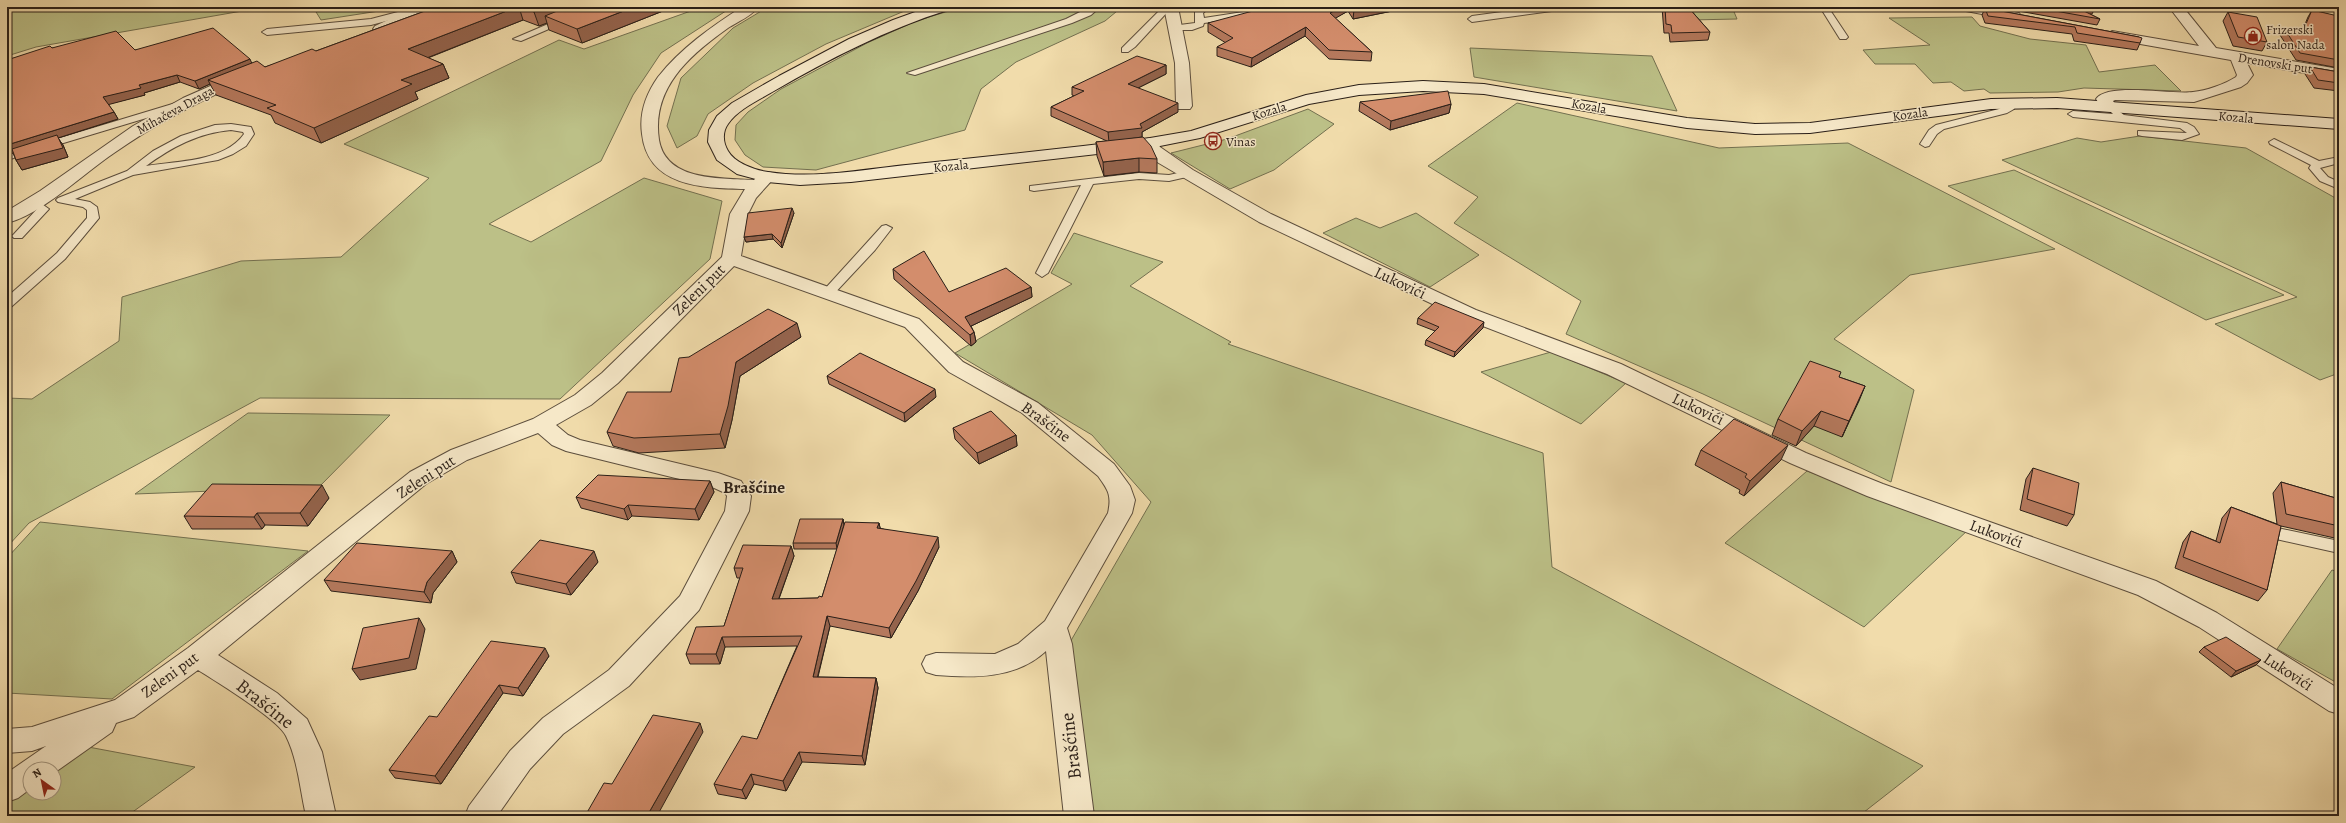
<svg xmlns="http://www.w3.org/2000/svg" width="2346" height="823" viewBox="0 0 2346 823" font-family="Alegreya,serif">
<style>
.green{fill:#bcc087;stroke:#737050}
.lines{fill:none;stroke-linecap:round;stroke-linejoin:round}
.service-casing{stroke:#5c4e3d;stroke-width:2}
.minor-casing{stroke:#5c4e3d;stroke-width:2}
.secondary-casing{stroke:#2a1f18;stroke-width:2}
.service{fill:#f6e8c8;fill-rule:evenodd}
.minor{fill:#f6e8c8;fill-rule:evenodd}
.secondary{fill:#f6e8c8;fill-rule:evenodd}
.wall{fill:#b5795d;stroke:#2a1f18}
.shaded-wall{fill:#94634c;stroke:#2a1f18}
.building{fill:#d38d6c;stroke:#2a1f18}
.labels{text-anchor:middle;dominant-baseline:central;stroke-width:3;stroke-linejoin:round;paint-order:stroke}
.far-poi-label{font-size:13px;fill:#2a1f18;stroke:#f6e8c8;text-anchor:start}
.far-street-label{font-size:13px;fill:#2a1f18;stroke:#f6e8c8}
.street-label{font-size:16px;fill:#2a1f18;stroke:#f6e8c8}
.neighbourhood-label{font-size:17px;font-weight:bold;fill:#2a1f18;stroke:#f6e8c8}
.near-street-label{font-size:19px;fill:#2a1f18;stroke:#f6e8c8}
</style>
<rect width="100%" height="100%" fill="#f1dcab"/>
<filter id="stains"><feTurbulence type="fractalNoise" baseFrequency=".005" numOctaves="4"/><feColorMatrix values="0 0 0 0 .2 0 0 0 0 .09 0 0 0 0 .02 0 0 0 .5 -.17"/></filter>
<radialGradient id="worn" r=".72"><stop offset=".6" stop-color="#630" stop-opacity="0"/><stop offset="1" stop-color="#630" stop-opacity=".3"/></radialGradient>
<path class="green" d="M 7,7 L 265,7 L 36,47 L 7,56 Z
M 313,7 L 405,7 L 321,20 Z
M 702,7 L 732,7 L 661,53 L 633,95 L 601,161 L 489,224 L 531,242 L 644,178 L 722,201 L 710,259 L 560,399 L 260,398 L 29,523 L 7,547 L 7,398 L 32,399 L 119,341 L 122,297 L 241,261 L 341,257 L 429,178 L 344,144 L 559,40 L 584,49 Z
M 768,7 L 914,7 L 826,44 L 753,83 L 708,114 L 697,136 L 677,148 L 667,126 L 681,78 L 733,28 Z
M 962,7 L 1122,7 L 1105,21 L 1016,62 L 981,89 L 965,130 L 816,170 L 763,167 L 745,155 L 735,140 L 736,125 L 748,112 L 781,89 L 867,43 L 916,21 Z
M 1687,7 L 1732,7 L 1737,19 L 1690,20 Z
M 1972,17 L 1980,26 L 2030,39 L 2086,45 L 2099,72 L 2155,65 L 2181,91 L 2084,88 L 2058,92 L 1990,93 L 1984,89 L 1964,91 L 1951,82 L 1933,83 L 1915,64 L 1875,64 L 1863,50 L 1930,45 L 1889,18 Z
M 1470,48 L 1652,56 L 1677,111 L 1474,77 Z
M 1517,103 L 1719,148 L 1848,143 L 2055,249 L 1910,275 L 1834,339 L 1914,390 L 1891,482 L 1703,394 L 1566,334 L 1581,301 L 1454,223 L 1478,197 L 1428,166 Z
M 1308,109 L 1334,124 L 1274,170 L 1230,189 L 1171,153 L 1227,139 Z
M 2140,136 L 2246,148 L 2339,200 L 2339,373 L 2320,380 L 2215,324 L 2297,297 L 2002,160 L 2077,138 L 2101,142 Z
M 2014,170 L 2284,295 L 2206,320 L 1948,186 Z
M 1416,213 L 1479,255 L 1430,287 L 1323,233 L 1356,218 L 1380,228 Z
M 1074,233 L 1163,262 L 1130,286 L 1231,342 L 1228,344 L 1543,453 L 1552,567 L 1923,766 L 1859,816 L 1088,816 L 1069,644 L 1151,502 L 1092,435 L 955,353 L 1072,284 L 1051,273 Z
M 1551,352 L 1626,383 L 1581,424 L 1481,372 Z
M 248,413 L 390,415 L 319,487 L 135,494 Z
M 1807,471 L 1968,530 L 1864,627 L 1725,543 Z
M 40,522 L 308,551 L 112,699 L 7,693 L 7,558 Z
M 2332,570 L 2339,572 L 2339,684 L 2277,649 Z
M 83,746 L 195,767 L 127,816 L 7,816 L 7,800 L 30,784 L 30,793 L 54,793 L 54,769 Z"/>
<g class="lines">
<g class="service-casing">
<path id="service" d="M 417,7 L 421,10 L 420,12 L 371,25 L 267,35 L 262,32 L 267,29 L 371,19 Z
M 588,7 L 600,7 L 521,41 L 513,39 Z
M 1090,7 L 1100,7 L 1091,15 L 1072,23 L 915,75 L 907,73 L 1066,19 Z
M 1163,7 L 1172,7 L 1135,47 L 1128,52 L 1122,52 L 1122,48 Z
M 1200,7 L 1210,7 L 1203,13 L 1204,18 L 1256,10 L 1260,13 L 1256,16 L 1204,23 L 1203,26 L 1192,30 L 1172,30 L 1172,26 L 1195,23 L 1195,12 Z
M 1540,7 L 1563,7 L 1559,10 L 1472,22 L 1468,19 L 1472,16 Z
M 1820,7 L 1828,7 L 1848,37 L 1846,39 L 1840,39 Z
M 2011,101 L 2016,104 L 2014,109 L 2007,113 L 1944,129 L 1937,134 L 1929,146 L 1925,147 L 1920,144 L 1929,130 L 1936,125 L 1999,109 Z
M 179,102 L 184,105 L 183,107 L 7,160 L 7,154 Z
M 2116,109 L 2124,115 L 2187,123 L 2194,127 L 2199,134 L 2182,140 L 2142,136 L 2138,135 L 2138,131 L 2187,133 L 2180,128 L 2073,117 L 2068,114 L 2073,111 L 2113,114 L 2111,112 Z
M 231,124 L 251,127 L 254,134 L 246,146 L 233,154 L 218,160 L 133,175 L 75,199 L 90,202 L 97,207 L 99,218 L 65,259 L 11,307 L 7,308 L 7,297 L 57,253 L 87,218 L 87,210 L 83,207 L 58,202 L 56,200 L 58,198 L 127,171 L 153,151 L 181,136 L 215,125 ZM 231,130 L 243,132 L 244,134 C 224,162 177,161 146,166 C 172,147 198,133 231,130 Z
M 2274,139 L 2319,161 L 2339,157 L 2339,163 L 2320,168 L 2328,177 L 2339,182 L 2339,189 L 2320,181 L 2309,168 L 2311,165 L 2270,144 L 2269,142 Z
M 1187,171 L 1192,174 L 1191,176 L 1169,181 L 1139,179 L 1093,184 L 1048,273 L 1042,277 L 1036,273 L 1081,185 L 1034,191 L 1030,190 L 1030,186 L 1139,173 L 1169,175 Z
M 36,200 L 49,209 L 22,238 L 14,238 L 12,236 L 14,234 L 37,209 L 30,203 Z
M 886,225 L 892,228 L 875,250 L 831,297 L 823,297 L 821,294 L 823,291 L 882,226 Z
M 2282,529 L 2339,541 L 2339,553 L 2276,539 L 2274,535 L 2276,531 Z"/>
</g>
<g class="minor-casing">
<path id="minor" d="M 416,7 L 433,7 C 426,16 386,35 375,32 L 373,29 L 375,26 Z
M 742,7 L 758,7 C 752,16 737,22 728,28 C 690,55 651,88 659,140 C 666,182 722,178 754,180 C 760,173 763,171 772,173 L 775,177 L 756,198 L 748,214 L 741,256 L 919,319 L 963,362 L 1038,403 L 1114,464 L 1130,486 L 1135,500 L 1132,513 L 1067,628 L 1072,644 L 1094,816 L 1064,816 L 1046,651 C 1016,679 974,678 936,675 L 926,672 L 922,664 L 926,656 L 936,653 L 995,654 L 1018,644 L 1045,621 L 1108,513 C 1112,495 1108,490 1098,476 L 1022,413 L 949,372 L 905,327 L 734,266 L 618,383 L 591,405 L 556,425 L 568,435 L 580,440 L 718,473 L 741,481 L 751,496 L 749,511 L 699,610 L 629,686 L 563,734 L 530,769 L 497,816 L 465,816 L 469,806 L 510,751 L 543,718 L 609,670 L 680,596 L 725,511 L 727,496 L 725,493 L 712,487 L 566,451 L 552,445 L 538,433 L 467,460 L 426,484 L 218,655 L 277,693 L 307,719 L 322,752 L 336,816 L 306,816 C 300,790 298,760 286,736 C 278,719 217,682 198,670 L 134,717 L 116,723 L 112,732 L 54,773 L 54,769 L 30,769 L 30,789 L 18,798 L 7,802 L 7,773 L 46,746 L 32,751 L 7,753 L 7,729 L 32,727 L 115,700 L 188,648 L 410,472 L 451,450 L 533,419 L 575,395 L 602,373 L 722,257 L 730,214 L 745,189 C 702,188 648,187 642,134 C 639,113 646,94 658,77 C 681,48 711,27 742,7 Z
M 1164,7 L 1178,7 L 1189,63 L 1192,106 L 1190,109 L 1178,109 L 1176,106 L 1175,63 Z
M 1959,7 L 1988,7 L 2019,13 L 2021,16 L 2014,20 L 1966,11 Z
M 2169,7 L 2183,7 L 2216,48 L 2339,69 L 2339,79 L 2247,63 L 2253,75 L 2247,83 L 2241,87 L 2194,102 L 2115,100 L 2113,101 L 2116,105 L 2114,108 L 2102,108 L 2096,99 C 2108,82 2172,95 2193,92 C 2206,91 2225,84 2236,77 L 2237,75 L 2231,60 L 2112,39 L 2105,35 L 2112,31 L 2199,46 Z
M 240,73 L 245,75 L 248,78 L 245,81 C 199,101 155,124 114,153 C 84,173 41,215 7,223 L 7,211 L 40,191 L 133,126 L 183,98 Z
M 1150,138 L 1156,140 L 1160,147 L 1193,170 L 1271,214 L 1476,310 L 1621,364 L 1806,453 L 1883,484 L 2156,581 L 2217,613 L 2339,689 L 2339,714 L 2329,711 L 2199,627 L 2138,595 L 1867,496 L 1790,463 L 1607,374 L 1462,318 L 1259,222 L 1157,162 L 1146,153 L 1142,143 L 1144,140 Z"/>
</g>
<g class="secondary-casing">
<path id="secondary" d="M 929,7 L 950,7 L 948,10 C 887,29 829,59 774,91 C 759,100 738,109 728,124 C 722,132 723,143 728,151 C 735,163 754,170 768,172 C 814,179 860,170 906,165 C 987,157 1069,148 1150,138 L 1191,131 L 1306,95 L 1359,85 L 1423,81 L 1484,84 L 1687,118 L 1755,124 L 1810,123 L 1991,99 L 2057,98 L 2339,119 L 2339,129 L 2057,108 L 1991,109 L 1810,133 L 1755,134 L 1687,128 L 1484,94 L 1423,91 L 1359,95 L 1309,104 L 1200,138 L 1150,148 L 851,182 L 800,185 L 767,182 L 737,174 L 717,160 L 708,142 L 709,130 L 717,116 L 732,103 L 779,76 L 849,39 L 893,20 Z"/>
</g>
<use href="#service" class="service"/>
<use href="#minor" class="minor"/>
<use href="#secondary" class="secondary"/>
</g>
<path class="wall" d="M 436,7 L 673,7 L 582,43 L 549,30 L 547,23 L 539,26 L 523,20 L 428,58 L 443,64 L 449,78 L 415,92 L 418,99 L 321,143 L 275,123 L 271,115 L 216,95 L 210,84 L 199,89 L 180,82 L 144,93 L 145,95 L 108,104 L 114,112 L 118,119 L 58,138 L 63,145 L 68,157 L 22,170 L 16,160 L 13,153 L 7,155 L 7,60 L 52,48 L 135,50 L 252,63 L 265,67 L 316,51 Z
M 1293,7 L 1412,7 L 1353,19 L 1348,11 L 1335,18 L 1372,52 L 1371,61 L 1329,59 L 1305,36 L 1251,67 L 1217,56 L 1217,47 L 1226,43 L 1208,32 L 1208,23 Z
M 1662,7 L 1688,7 L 1710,32 L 1708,40 L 1670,42 L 1669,33 L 1664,33 Z
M 1996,7 L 2094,7 L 2095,8 L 2092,14 L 2090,14 L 2100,19 L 2097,25 Z
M 1985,8 L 2139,37 L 2140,43 L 2137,50 L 2074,41 L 2072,34 L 1985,23 L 1982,15 Z
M 2312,10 L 2339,17 L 2339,68 L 2296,60 L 2280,35 L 2284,28 L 2302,31 L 2308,17 Z
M 2228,12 L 2267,42 L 2262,51 L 2233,46 L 2223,21 Z
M 1166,65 L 1166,74 L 1138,88 L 1178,112 L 1142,132 L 1142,137 L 1157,159 L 1157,173 L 1139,172 L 1104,176 L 1097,156 L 1096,142 L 1107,141 L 1051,116 L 1051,107 L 1074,96 L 1072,95 L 1072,87 Z
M 2310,67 L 2339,72 L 2339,91 L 2314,88 L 2305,74 Z
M 1360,102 L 1451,104 L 1449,113 L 1390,130 L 1359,111 Z
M 794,213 L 782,248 L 773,239 L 746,242 L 744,237 Z
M 893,269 L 949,292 L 1031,287 L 1032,297 L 971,326 L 974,332 L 976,342 L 971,346 L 894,279 Z
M 1418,318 L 1483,328 L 1454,357 L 1425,345 L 1426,340 L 1435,331 L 1417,324 Z
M 801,337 L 740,376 L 732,420 L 725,448 L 639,453 L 613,446 L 607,432 L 671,392 L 689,357 Z
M 827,376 L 936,397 L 905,422 L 829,384 Z
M 1839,377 L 1865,386 L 1842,437 L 1814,426 L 1796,446 L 1772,435 L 1778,419 Z
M 953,428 L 1016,435 L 1017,446 L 979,464 L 955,439 Z
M 1701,450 L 1781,460 L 1744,496 L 1739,493 L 1740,490 L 1695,465 Z
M 2033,468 L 2074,515 L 2067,526 L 2020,510 L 2026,479 Z
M 710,481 L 714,492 L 699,520 L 632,516 L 628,520 L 581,508 L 576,497 Z
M 2281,482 L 2339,499 L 2339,539 L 2281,526 L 2267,590 L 2258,601 L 2175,568 L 2183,542 L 2191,531 L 2216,541 L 2222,518 L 2231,507 L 2277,524 L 2273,493 Z
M 329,498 L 308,526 L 265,525 L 262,529 L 192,529 L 184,516 Z
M 843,519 L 844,525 L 879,523 L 880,528 L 939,547 L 918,591 L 891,638 L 830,626 L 818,677 L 876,678 L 878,688 L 865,765 L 802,762 L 786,791 L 754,784 L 746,799 L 718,794 L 714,784 L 757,739 L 797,646 L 725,647 L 720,664 L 690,664 L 686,654 L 724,626 L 740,578 L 737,578 L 734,568 L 791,546 L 794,556 L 779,599 L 818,598 L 822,597 L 837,549 L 794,549 L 793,543 Z
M 452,551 L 457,562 L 433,593 L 431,603 L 331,591 L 324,580 Z
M 598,562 L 571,595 L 516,583 L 511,572 Z
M 2204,647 L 2261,660 L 2256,665 L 2231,677 L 2199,652 Z
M 549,656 L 523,696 L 503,693 L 441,784 L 395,778 L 389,770 L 437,717 Z"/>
<path class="shaded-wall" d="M 517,7 L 519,7 L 523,20 L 414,63 L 408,49 Z
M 547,7 L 584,7 L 545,16 L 547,23 L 539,26 L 534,12 Z
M 634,7 L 673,7 L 582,43 L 577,29 Z
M 1341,7 L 1349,7 L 1348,11 L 1329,22 L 1330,13 Z
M 1370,7 L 1412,7 L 1353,19 L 1354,10 Z
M 1306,27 L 1305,36 L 1251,67 L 1252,58 Z
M 250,59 L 253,66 L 208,80 L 210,84 L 199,89 L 195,81 Z
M 443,64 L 449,78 L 415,92 L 418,99 L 321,143 L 314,128 L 401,80 Z
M 1166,65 L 1166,74 L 1128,93 L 1128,84 Z
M 177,75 L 180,82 L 144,93 L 145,95 L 107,105 L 103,97 L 139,85 Z
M 1178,103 L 1178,112 L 1142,132 L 1142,137 L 1109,142 L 1108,132 L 1140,124 Z
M 1451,104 L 1449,113 L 1390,130 L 1391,121 Z
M 114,112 L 118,119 L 58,138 L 63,145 L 68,157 L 22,170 L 16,160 L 58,138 L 7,155 L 7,145 Z
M 1139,158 L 1139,172 L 1104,176 L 1103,162 Z
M 792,208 L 794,213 L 782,248 L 781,243 Z
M 772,234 L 773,239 L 746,242 L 744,237 Z
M 1031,287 L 1032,297 L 967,328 L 965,317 Z
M 1484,322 L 1483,328 L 1454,357 L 1455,352 Z
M 797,323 L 801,337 L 740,376 L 732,420 L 725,448 L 720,434 L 736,362 Z
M 974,332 L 976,342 L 971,346 L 970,335 Z
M 1865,386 L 1859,401 L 1842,437 L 1849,421 Z
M 935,389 L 936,397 L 905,422 L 904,413 Z
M 1821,411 L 1814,426 L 1796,446 L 1802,431 Z
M 1016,435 L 1017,446 L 979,464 L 977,453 Z
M 1788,445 L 1781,460 L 1744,496 L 1750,481 Z
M 710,481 L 714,492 L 699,520 L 695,509 Z
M 322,485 L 329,498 L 308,526 L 300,513 Z
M 628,505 L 632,516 L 628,520 L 624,509 Z
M 257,513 L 265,525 L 262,529 L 254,517 Z
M 843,519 L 844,525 L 837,549 L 836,543 Z
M 879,523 L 881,532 L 877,528 Z
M 938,537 L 939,547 L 918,591 L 891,638 L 889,628 Z
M 791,546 L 794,556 L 775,609 L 772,599 Z
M 452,551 L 457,562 L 433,593 L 431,603 L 424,592 L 427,582 Z
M 594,551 L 598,562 L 571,595 L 566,584 Z
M 827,616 L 830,626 L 815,687 L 813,677 Z
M 419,618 L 425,629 L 416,669 L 360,680 L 352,669 Z
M 722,637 L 725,647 L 720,664 L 716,654 Z
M 545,648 L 549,656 L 523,696 L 518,688 Z
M 2261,660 L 2256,665 L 2231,677 L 2236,671 Z
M 876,678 L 878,688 L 865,765 L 862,756 Z
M 499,685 L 503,693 L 441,784 L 435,776 Z
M 700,723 L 703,732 L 657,816 L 647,816 Z
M 799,752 L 802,762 L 786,791 L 783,781 Z
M 751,774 L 754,784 L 746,799 L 742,790 Z"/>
<path class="building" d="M 436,7 L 517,7 L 408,49 L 443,64 L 401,80 L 412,84 L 314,128 L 267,108 L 276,105 L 208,80 L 257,61 L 265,67 L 312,49 L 316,51 Z
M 520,7 L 547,7 L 534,12 Z
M 567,7 L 634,7 L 577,29 L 545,16 Z
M 1272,7 L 1278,7 L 1281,9 L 1293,7 L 1341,7 L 1330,13 L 1372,52 L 1329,50 L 1306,27 L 1252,58 L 1217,47 L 1233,38 L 1208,23 L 1264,8 Z
M 1352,7 L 1370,7 L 1354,10 Z
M 1665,7 L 1688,7 L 1710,32 L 1672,33 L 1671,25 L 1666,24 Z
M 2033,7 L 2094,7 L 2095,8 L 2076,7 L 2100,19 Z
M 1985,8 L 2139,37 L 2142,38 L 2140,43 L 2077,33 L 2075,27 L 1988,16 Z
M 2312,10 L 2338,16 L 2339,17 L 2339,60 L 2300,53 L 2284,28 L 2303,31 Z
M 2228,12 L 2257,17 L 2267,42 L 2238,37 Z
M 213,28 L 250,59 L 195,81 L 177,75 L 139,85 L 141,88 L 103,97 L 114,112 L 7,145 L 7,60 L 50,46 L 52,48 L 116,31 L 135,50 Z
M 1137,56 L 1166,65 L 1128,84 L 1178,103 L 1140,124 L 1142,128 L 1108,132 L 1051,107 L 1084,91 L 1072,87 Z
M 2310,67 L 2339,72 L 2339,83 L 2318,80 Z
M 1448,91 L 1451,104 L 1391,121 L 1360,102 Z
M 57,135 L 63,148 L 16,160 L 12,149 Z
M 1143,137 L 1151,146 L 1157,159 L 1139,158 L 1103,162 L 1096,142 Z
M 792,208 L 781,243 L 772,234 L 744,237 L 748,213 Z
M 924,251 L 949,292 L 1006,268 L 1031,287 L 965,317 L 974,332 L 970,335 L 893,269 Z
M 1435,302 L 1484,322 L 1455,352 L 1426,340 L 1439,327 L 1418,318 Z
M 768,309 L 797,323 L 736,362 L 728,406 L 720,434 L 634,438 L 607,432 L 627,392 L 671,392 L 679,358 L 689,357 Z
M 860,353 L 935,389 L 904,413 L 827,376 Z
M 1810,361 L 1841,372 L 1839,377 L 1865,386 L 1849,421 L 1821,411 L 1802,431 L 1778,419 Z
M 991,411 L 1016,435 L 977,453 L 953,428 Z
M 1734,419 L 1788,445 L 1750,481 L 1745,477 L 1747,474 L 1701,450 Z
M 2033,468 L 2079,483 L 2074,515 L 2027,499 Z
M 598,475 L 710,481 L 695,509 L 628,505 L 624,509 L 576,497 Z
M 2281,482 L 2339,499 L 2339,526 L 2286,514 Z
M 212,484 L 322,485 L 300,513 L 257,513 L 254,517 L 184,516 Z
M 2231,507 L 2281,526 L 2267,590 L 2183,557 L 2191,531 L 2220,543 Z
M 800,519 L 843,519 L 836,543 L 793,543 Z
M 845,522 L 879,523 L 877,528 L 938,537 L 916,581 L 889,628 L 827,616 L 813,677 L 876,678 L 862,756 L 799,752 L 783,781 L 751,774 L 742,790 L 714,784 L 742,736 L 757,739 L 802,636 L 722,637 L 716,654 L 686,654 L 696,627 L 724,626 L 743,568 L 734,568 L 743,545 L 791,546 L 772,599 L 818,598 L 819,596 L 822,597 Z
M 540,540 L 594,551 L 566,584 L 511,572 Z
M 357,543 L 452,551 L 427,582 L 424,592 L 324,580 Z
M 419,618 L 409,658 L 352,669 L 363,628 Z
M 2226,637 L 2261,660 L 2236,671 L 2204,647 Z
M 491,641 L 545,648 L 518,688 L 499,685 L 435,776 L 389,770 L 429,716 L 437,717 Z
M 653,715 L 700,723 L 647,816 L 585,816 L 604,783 L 612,784 Z"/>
<defs>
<g id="shop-ring" transform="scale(0.9)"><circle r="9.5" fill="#f6e8c8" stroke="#8f2418" stroke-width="1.5"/><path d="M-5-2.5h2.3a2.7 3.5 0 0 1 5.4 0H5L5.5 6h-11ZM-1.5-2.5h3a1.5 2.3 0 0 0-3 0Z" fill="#8f2418"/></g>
<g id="bus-ring" transform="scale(0.9)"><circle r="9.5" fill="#f6e8c8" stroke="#8f2418" stroke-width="1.5"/><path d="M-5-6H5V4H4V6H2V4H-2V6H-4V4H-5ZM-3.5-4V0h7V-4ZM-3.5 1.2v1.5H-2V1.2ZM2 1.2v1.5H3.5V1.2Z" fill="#8f2418"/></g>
</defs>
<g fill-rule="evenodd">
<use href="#shop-ring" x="2253" y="36"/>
<use href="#bus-ring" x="1213" y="141"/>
</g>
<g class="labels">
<g class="far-poi-label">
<text x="2266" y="29">Frizerski<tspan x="2266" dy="15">salon Nada</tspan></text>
<text x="1226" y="141">Vinas</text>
</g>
<g class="far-street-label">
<text transform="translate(2275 63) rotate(9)">Drenovski put</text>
<text transform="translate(1589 106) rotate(10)">Kozala</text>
<text transform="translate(175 110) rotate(-29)">Mihačeva Draga</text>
<text transform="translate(1269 111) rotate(-18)">Kozala</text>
<text transform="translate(1910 114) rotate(-8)">Kozala</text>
<text transform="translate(2236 117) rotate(5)">Kozala</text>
<text transform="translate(951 166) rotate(-6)">Kozala</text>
</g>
<g class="street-label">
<text transform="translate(1400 283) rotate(25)">Lukovići</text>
<text transform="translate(699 290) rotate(-44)">Zeleni put</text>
<text transform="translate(1698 409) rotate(25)">Lukovići</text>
<text transform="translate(1046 422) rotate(36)">Brašćine</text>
<text transform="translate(426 477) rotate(-33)">Zeleni put</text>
<text transform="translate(1996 534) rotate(20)">Lukovići</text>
<text transform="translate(2288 672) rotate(33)">Lukovići</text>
<text transform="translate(170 675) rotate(-36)">Zeleni put</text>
</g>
<g class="neighbourhood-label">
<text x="754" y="487">Brašćine</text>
</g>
<g class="near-street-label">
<text transform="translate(265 704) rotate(38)">Brašćine</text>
<text transform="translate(1071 746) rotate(-97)">Brašćine</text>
</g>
</g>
<rect width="2346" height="823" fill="none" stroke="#f1dcab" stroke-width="24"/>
<rect x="8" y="8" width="2330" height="807" fill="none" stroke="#2a1f18" stroke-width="2"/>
<rect x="12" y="12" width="2322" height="799" fill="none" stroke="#2a1f18"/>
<g transform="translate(42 781) rotate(327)"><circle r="19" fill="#f6e8c8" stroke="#a49882"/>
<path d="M0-3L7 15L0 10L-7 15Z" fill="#8f2418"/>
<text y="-6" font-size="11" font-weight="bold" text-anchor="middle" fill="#2a1f18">N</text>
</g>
<rect width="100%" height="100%" filter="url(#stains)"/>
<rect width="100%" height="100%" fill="url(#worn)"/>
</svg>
